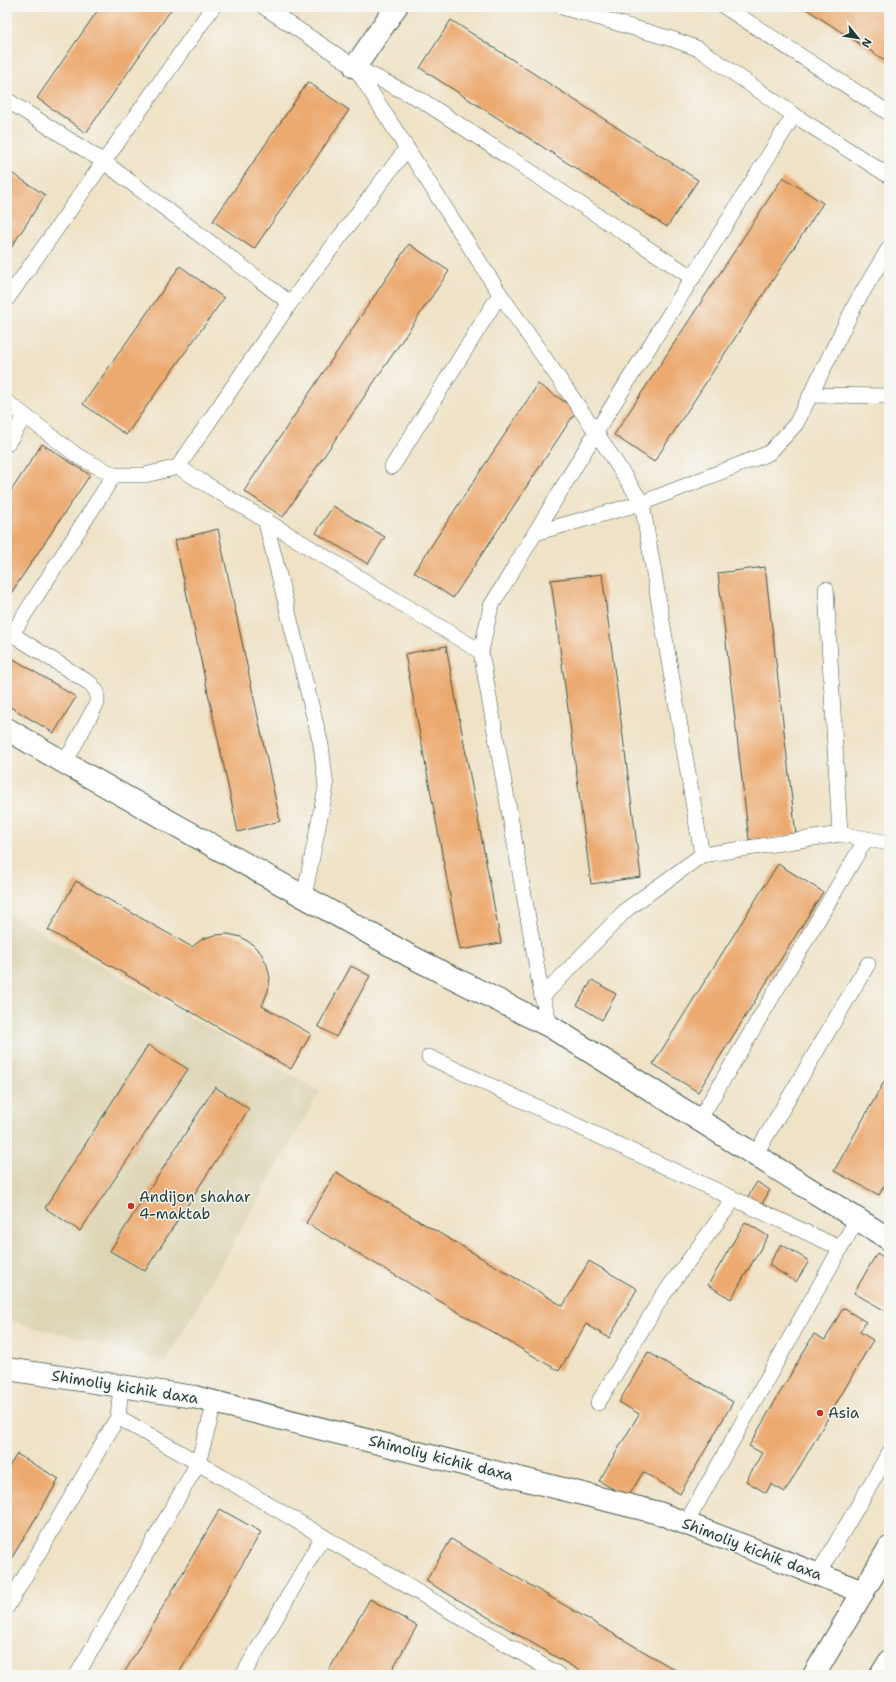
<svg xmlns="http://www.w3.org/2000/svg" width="896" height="1682" viewBox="0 0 896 1682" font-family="'Shantell Sans',sans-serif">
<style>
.built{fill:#ddd5b5}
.building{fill:#ecaa71}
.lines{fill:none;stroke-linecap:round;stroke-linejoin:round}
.service-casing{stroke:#3e564a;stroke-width:16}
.minor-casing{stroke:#3e564a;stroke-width:24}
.primary-casing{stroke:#3e564a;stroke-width:24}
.service{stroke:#fff;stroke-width:15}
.minor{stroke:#fff;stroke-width:22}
.primary{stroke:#fff;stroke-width:22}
.poi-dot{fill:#c8321e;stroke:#f6f6f2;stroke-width:1.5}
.labels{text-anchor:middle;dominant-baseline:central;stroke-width:3;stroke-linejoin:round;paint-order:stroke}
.poi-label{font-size:15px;fill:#1f3d34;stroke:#f6f6f2;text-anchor:start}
.street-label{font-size:15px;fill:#1f3d34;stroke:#f6f6f2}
</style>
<rect width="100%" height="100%" fill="#f6f6f2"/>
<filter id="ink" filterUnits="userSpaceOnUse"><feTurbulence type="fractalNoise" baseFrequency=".025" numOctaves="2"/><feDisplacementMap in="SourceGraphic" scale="8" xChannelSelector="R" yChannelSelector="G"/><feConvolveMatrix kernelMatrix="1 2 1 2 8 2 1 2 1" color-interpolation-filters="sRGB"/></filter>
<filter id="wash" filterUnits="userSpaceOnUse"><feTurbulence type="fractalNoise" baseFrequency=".012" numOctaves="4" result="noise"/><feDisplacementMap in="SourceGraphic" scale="16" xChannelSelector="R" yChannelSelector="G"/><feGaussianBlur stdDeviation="0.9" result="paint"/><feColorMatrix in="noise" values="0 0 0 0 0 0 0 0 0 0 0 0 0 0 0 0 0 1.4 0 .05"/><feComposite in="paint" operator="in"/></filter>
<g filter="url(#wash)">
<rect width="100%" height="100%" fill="#efe2c6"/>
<path class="built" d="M 7,913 L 320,1091 L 166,1361 L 7,1320 Z"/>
<g id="blocks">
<path class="building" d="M 100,7 L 173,7 L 86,133 L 37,98 Z
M 803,7 L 887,7 L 889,8 L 889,63 Z
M 451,20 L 698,180 L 667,227 L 420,68 Z
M 308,82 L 349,110 L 254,249 L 213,221 Z
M 7,170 L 45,195 L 7,254 Z
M 783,177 L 823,203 L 654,462 L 614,435 Z
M 409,244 L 449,271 L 283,517 L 244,491 Z
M 180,266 L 224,298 L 126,435 L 83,404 Z
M 538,384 L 577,410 L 453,598 L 414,572 Z
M 42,444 L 90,475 L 7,599 L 7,497 Z
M 333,506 L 385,537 L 368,564 L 316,533 Z
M 218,529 L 280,821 L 238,832 L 175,540 Z
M 765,567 L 796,835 L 749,840 L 718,573 Z
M 602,574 L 641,877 L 591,884 L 551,580 Z
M 446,646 L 501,943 L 460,950 L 405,654 Z
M 7,655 L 76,697 L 54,733 L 7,705 Z
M 778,864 L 823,892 L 698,1092 L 653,1064 Z
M 76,881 L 192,947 L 202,939 L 215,935 L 228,934 L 241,937 L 252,944 L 261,953 L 267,965 L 270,978 L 268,991 L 262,1006 L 311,1034 L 291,1069 L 48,930 Z
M 351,966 L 370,976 L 336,1037 L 318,1026 Z
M 592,980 L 616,994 L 602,1020 L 577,1005 Z
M 148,1045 L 188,1069 L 80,1231 L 45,1208 Z
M 889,1073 L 889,1177 L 879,1195 L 834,1171 Z
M 215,1087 L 249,1109 L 145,1271 L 110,1251 Z
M 336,1172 L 563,1306 L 589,1261 L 637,1289 L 609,1338 L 586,1324 L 559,1371 L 306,1223 Z
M 757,1182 L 770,1190 L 761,1206 L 747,1198 Z
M 745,1222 L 768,1236 L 731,1299 L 708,1285 Z
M 781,1244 L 809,1261 L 796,1282 L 769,1265 Z
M 877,1253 L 889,1261 L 889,1313 L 854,1293 Z
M 843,1308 L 866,1322 L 860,1332 L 873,1340 L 785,1492 L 771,1484 L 766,1493 L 746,1481 L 762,1453 L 749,1446 L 814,1334 L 825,1340 Z
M 648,1352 L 733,1402 L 680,1494 L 643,1472 L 628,1497 L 599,1481 L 639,1414 L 619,1402 Z
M 17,1454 L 59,1479 L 7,1566 L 7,1470 Z
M 220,1509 L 261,1532 L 178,1675 L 123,1675 Z
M 451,1539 L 684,1675 L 587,1675 L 426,1581 Z
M 370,1599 L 417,1626 L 389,1675 L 326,1675 Z"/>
</g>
</g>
<g filter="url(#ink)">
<use href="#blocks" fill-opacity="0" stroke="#3e564a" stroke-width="1"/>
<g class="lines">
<g class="service-casing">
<path id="service" d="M 264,7 L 355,67 L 500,294 L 596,432 L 642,503 L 702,855
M 562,7 L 672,39 L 699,49 L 794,115 L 889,176
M 725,7 L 889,113
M 355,67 L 423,101 L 693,278
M 7,100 L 104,162 L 290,303
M 7,299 L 213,7
M 811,395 L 889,396
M 7,402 L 79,457 L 114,475 L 145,475 L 178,467 L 481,652
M 7,444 L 25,416
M 178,467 L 290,303 L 407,148
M 392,467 L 500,294
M 265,519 L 321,745 L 326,787 L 304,897
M 535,533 L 642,503 L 769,453 L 796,424 L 856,303 L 889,248
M 826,589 L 840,834
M 7,631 L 91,684 L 97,692 L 97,703 L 65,763
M 12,634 L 114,475
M 542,997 L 627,909 L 702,855 L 840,834 L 889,843
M 551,1027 L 542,997 L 481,652 L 491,606 L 596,432 L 794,115
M 429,1057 L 840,1248
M 699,1120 L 866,839
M 755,1155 L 868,964
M 215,1402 L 198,1463 L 559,1675
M 598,1403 L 661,1298 L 734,1199
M 118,1417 L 121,1386
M 686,1523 L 857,1219
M 818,1574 L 889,1453
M 7,1607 L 118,1417 L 198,1463 L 77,1675
M 243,1675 L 323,1536"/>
</g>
<g class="minor-casing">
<path id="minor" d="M 355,67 L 396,7
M 7,729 L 65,763 L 410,956 L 551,1027 L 889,1239
M 7,1369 L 194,1397 L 659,1513 L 863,1592"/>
</g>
<g class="primary-casing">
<path id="primary" d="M 814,1675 L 889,1548
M 881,1675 L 889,1662"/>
</g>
<use href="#service" class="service"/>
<use href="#minor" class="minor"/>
<use href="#primary" class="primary"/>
</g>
</g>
<g class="poi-dot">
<circle cx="131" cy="1206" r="4"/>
<circle cx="820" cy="1413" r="4"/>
</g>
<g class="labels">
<g class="poi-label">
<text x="139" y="1197">Andijon shahar<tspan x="139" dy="17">4-maktab</tspan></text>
<text x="828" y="1413">Asia</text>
</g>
<g class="street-label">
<text transform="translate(125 1387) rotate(9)">Shimoliy kichik daxa</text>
<text transform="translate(441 1458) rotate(14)">Shimoliy kichik daxa</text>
<text transform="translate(752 1549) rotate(21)">Shimoliy kichik daxa</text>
</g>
</g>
<rect width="896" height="1682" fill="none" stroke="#f6f6f2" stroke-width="24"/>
<g transform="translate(858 38) rotate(120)" stroke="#f6f6f2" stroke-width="3" paint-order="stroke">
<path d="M0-3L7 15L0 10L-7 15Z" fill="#1f3d34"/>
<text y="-6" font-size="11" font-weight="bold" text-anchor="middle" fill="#1f3d34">N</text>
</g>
</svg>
